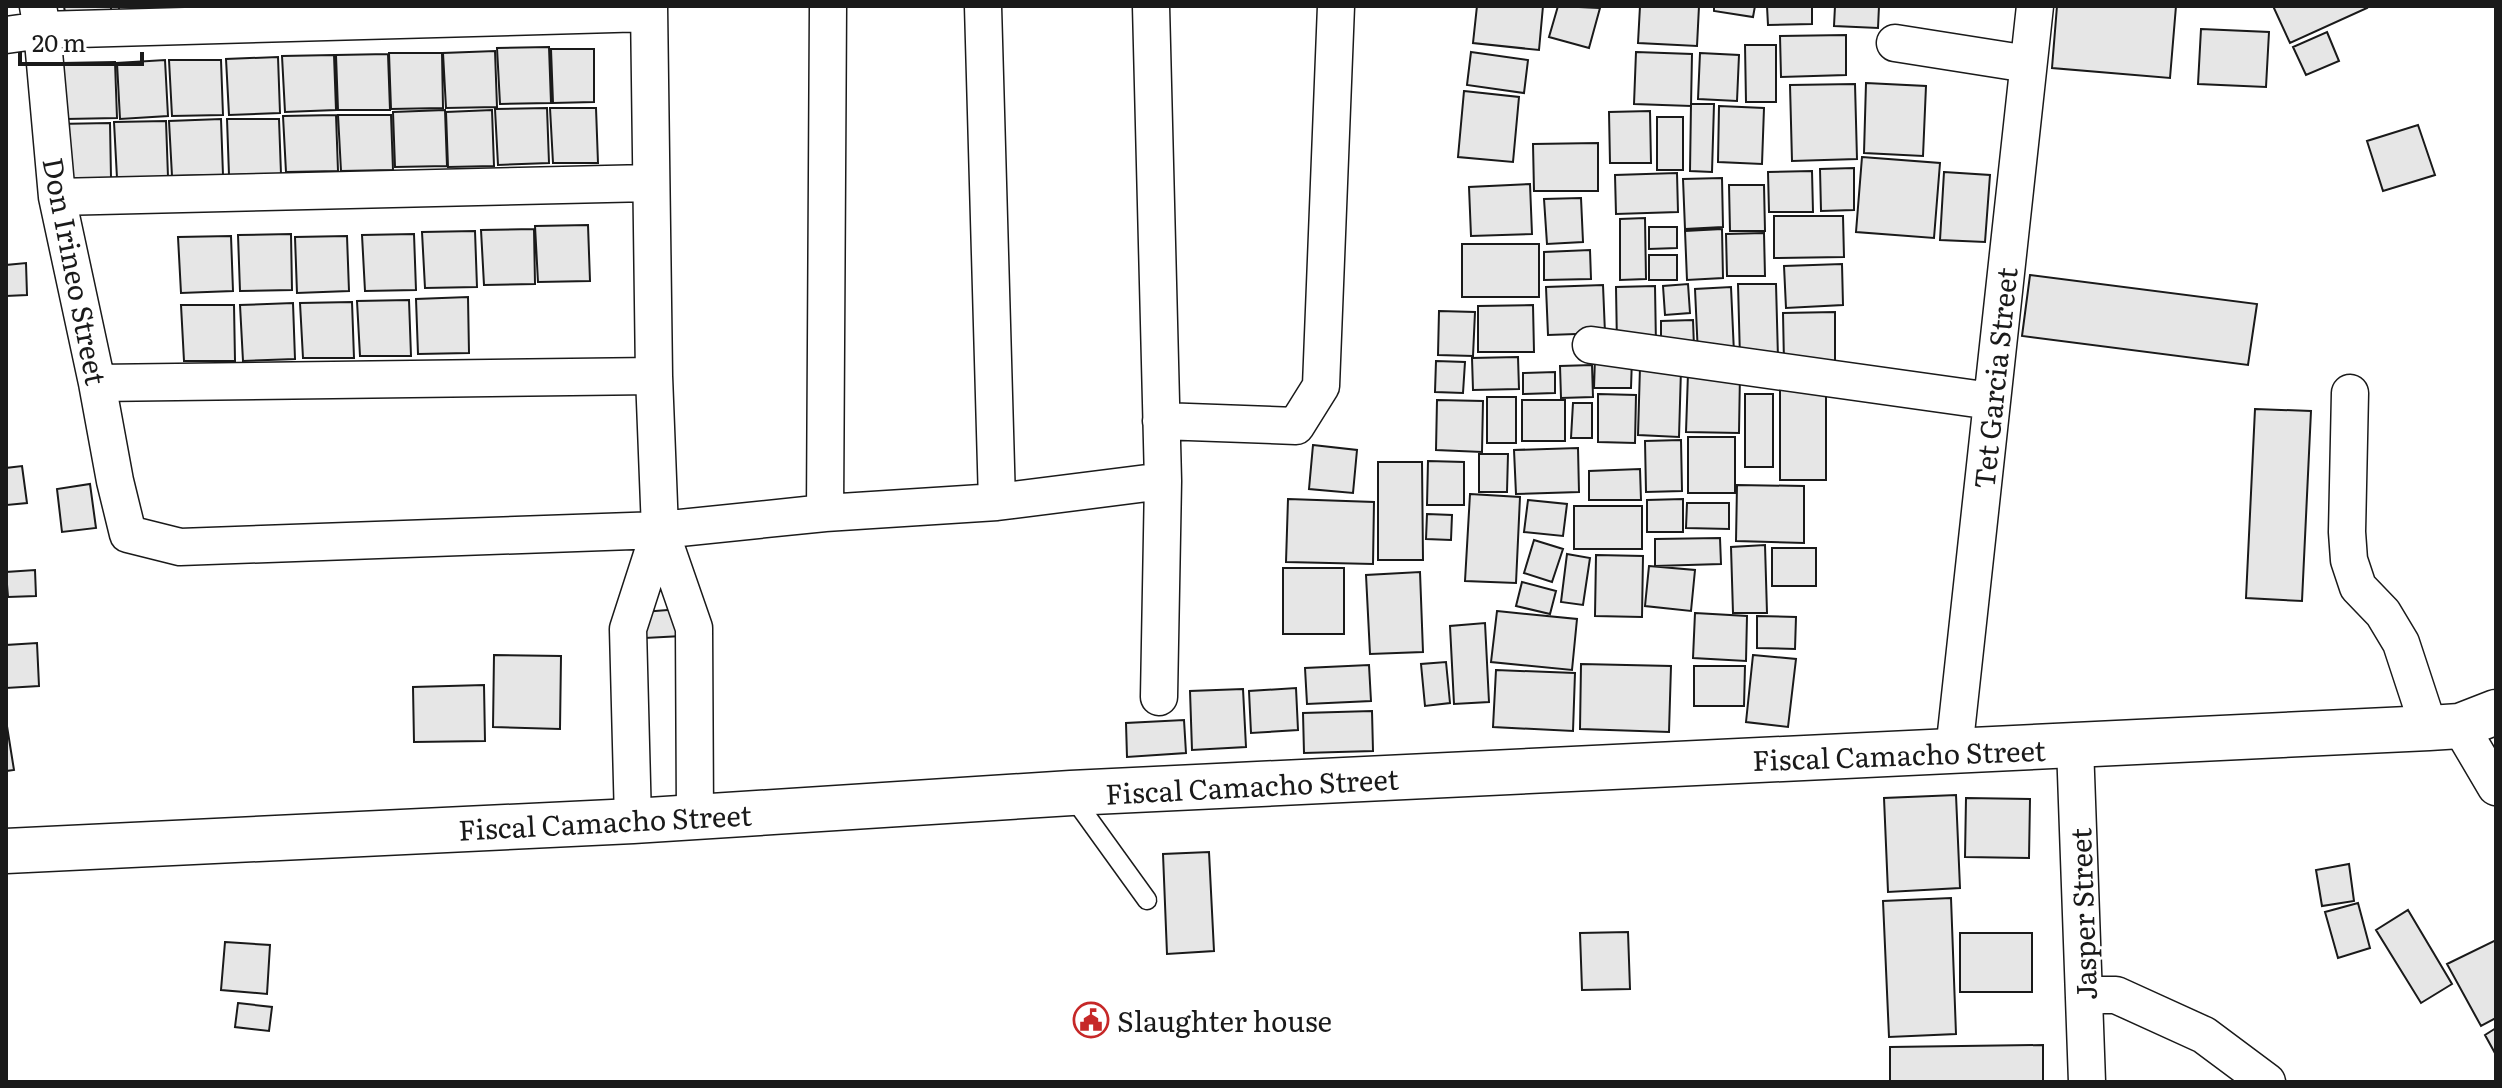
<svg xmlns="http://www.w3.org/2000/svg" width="2502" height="1088" viewBox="0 0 2502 1088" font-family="Literata,serif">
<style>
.building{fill:#e6e6e6;stroke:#1a1a1a;stroke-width:2}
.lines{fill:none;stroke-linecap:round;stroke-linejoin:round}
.lane-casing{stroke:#1a1a1a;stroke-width:21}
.street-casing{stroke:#1a1a1a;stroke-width:39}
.secondary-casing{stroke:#1a1a1a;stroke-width:47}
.lane{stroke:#fff;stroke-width:18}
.street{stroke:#fff;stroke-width:36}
.secondary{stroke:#fff;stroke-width:44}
.labels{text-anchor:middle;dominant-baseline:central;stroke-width:6;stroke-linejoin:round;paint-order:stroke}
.street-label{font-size:28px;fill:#1a1a1a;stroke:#fff}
.poi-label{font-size:28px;fill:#1a1a1a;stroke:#fff;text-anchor:start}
</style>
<rect width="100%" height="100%" fill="#fff"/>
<path class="building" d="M 64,6 L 111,6 L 111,11 L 65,13 Z
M 119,6 L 158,6 L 158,9 L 119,10 Z
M 1477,6 L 1543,6 L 1539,50 L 1473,43 Z
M 1558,6 L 1600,8 L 1589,48 L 1549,37 Z
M 1640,6 L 1699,6 L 1697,46 L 1638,43 Z
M 1714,6 L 1755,6 L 1753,17 L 1714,11 Z
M 1767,6 L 1812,6 L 1812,24 L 1768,25 Z
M 1835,6 L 1879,6 L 1878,28 L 1834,26 Z
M 2057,6 L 2176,6 L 2170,78 L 2052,68 Z
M 2273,6 L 2366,6 L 2367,8 L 2290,43 Z
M 2201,29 L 2269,32 L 2266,87 L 2198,84 Z
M 2327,32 L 2339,61 L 2306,75 L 2293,47 Z
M 1846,35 L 1846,75 L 1781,77 L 1780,36 Z
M 1745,45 L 1776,45 L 1776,102 L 1746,102 Z
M 549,47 L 551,103 L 500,104 L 497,48 Z
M 551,49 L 594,49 L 594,102 L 553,103 Z
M 495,51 L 497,107 L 446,108 L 443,53 Z
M 1471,52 L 1528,60 L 1524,93 L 1467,85 Z
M 1636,52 L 1692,54 L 1691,106 L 1634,104 Z
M 389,53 L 442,53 L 443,108 L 391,109 Z
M 1700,53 L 1739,55 L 1737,101 L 1698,99 Z
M 388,54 L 390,110 L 338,110 L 336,55 Z
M 334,55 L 336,110 L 285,112 L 282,56 Z
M 278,57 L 280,113 L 229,115 L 226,59 Z
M 165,60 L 168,116 L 120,119 L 117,63 Z
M 169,60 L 221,60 L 223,115 L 172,116 Z
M 115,62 L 117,118 L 66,119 L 63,63 Z
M 1866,83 L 1926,86 L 1923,156 L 1864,153 Z
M 1855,84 L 1857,159 L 1792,161 L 1790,85 Z
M 1464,91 L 1519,97 L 1513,162 L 1458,157 Z
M 1691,104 L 1714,104 L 1712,172 L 1690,171 Z
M 1719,106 L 1764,108 L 1762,164 L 1718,162 Z
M 547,108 L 549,163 L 498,165 L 495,109 Z
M 550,108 L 596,108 L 598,163 L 553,163 Z
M 445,110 L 447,166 L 395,167 L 393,112 Z
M 492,110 L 494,166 L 448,167 L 446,112 Z
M 1650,111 L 1651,163 L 1610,163 L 1609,112 Z
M 336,115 L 338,171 L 286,172 L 283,116 Z
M 338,115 L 391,115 L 393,170 L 341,171 Z
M 1657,117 L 1683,117 L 1683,170 L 1657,170 Z
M 221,119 L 223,175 L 172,176 L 169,121 Z
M 227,119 L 279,119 L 281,174 L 229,175 Z
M 166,121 L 168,177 L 117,178 L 114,122 Z
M 110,123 L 111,178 L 60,180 L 57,124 Z
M 2418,125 L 2435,175 L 2383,191 L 2367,141 Z
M 1598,143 L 1598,191 L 1534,191 L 1533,144 Z
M 1862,157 L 1940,163 L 1934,238 L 1856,232 Z
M 1854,168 L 1854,210 L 1821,211 L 1820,169 Z
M 1812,171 L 1813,212 L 1769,212 L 1768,172 Z
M 1944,172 L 1990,175 L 1985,242 L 1940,240 Z
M 1677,173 L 1678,212 L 1616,214 L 1615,175 Z
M 1722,178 L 1723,227 L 1685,229 L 1683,179 Z
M 1530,184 L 1532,234 L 1471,236 L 1469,187 Z
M 1729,185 L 1764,185 L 1765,231 L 1730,231 Z
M 1581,198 L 1583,242 L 1547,244 L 1544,199 Z
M 1774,216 L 1843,216 L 1844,257 L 1774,258 Z
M 1645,218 L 1646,279 L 1620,280 L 1620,219 Z
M 588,225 L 590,281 L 538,282 L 535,226 Z
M 1649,227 L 1677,227 L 1677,248 L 1649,249 Z
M 534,229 L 535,284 L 484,285 L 481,230 Z
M 1722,229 L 1723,278 L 1687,280 L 1685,231 Z
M 475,231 L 477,287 L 425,288 L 422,232 Z
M 1764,233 L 1765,276 L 1727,276 L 1726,234 Z
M 291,234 L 292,290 L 240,291 L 238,235 Z
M 414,234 L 416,290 L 365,291 L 362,235 Z
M 231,236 L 233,291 L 181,293 L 178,237 Z
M 347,236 L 349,291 L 297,293 L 295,237 Z
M 1462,244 L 1539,244 L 1539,297 L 1462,297 Z
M 1590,250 L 1591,279 L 1544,280 L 1544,252 Z
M 1649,255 L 1677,255 L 1677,280 L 1649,280 Z
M 26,263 L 27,295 L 6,296 L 6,265 Z
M 1842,264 L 1843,305 L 1786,308 L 1784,266 Z
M 2030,275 L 2257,304 L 2248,365 L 2022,336 Z
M 1688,284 L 1690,313 L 1665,315 L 1663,286 Z
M 1738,284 L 1776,284 L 1778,358 L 1740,358 Z
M 1603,285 L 1605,333 L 1548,335 L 1546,287 Z
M 1655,286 L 1656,346 L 1617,346 L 1616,287 Z
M 1731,287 L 1734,353 L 1698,355 L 1695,289 Z
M 468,297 L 469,353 L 418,354 L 416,299 Z
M 409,300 L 411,356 L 360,356 L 357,301 Z
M 352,302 L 354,358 L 303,358 L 300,303 Z
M 293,303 L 295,359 L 243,361 L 240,305 Z
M 181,305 L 234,305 L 235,361 L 184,361 Z
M 1533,305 L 1534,352 L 1478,352 L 1478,306 Z
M 1439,311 L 1475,312 L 1473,356 L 1438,355 Z
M 1835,312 L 1835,363 L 1784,363 L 1783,313 Z
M 1693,320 L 1694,347 L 1661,348 L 1661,321 Z
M 1518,357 L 1519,389 L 1473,390 L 1472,358 Z
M 1595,357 L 1632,358 L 1631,388 L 1594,388 Z
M 1436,361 L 1465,362 L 1463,393 L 1435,392 Z
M 1592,365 L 1593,397 L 1561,398 L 1560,366 Z
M 1640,367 L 1681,369 L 1679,437 L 1638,435 Z
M 1555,372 L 1555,393 L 1523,394 L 1523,373 Z
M 1688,373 L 1740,373 L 1739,433 L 1686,432 Z
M 1780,386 L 1826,386 L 1826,480 L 1780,480 Z
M 1598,394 L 1636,395 L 1635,443 L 1598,442 Z
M 1745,394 L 1773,394 L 1773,467 L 1745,467 Z
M 1487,397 L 1516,397 L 1516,443 L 1487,443 Z
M 1437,400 L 1483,401 L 1482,452 L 1436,450 Z
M 1522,400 L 1565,400 L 1565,441 L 1522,441 Z
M 1573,403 L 1592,403 L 1592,438 L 1571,438 Z
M 2255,409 L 2311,411 L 2302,601 L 2246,598 Z
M 1688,437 L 1735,437 L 1735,493 L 1688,493 Z
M 1681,440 L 1682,491 L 1646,492 L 1645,441 Z
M 1313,445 L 1357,450 L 1353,493 L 1309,489 Z
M 1578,448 L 1579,492 L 1516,494 L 1514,450 Z
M 1479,454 L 1508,454 L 1507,492 L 1479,492 Z
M 1428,461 L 1464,462 L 1464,505 L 1427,505 Z
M 1378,462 L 1422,462 L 1423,560 L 1378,560 Z
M 22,466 L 27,503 L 7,505 L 6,468 Z
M 1640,469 L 1641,500 L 1589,500 L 1589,471 Z
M 90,484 L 96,528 L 62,532 L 57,489 Z
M 1737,485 L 1804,486 L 1804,543 L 1736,541 Z
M 1470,494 L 1520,497 L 1516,583 L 1465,581 Z
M 1288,499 L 1374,502 L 1373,564 L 1286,562 Z
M 1683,499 L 1683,532 L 1647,532 L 1647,500 Z
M 1528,500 L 1567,504 L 1563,536 L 1524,532 Z
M 1687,503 L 1729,503 L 1729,529 L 1686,528 Z
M 1574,506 L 1642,506 L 1642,549 L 1574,549 Z
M 1427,514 L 1452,515 L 1451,540 L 1426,539 Z
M 1720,538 L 1721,564 L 1655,566 L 1655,539 Z
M 1534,540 L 1563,549 L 1552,582 L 1524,573 Z
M 1765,545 L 1767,613 L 1733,613 L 1731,547 Z
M 1772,548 L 1816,548 L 1816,586 L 1772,586 Z
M 1567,554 L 1590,558 L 1583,605 L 1561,602 Z
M 1596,555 L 1643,556 L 1642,617 L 1595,616 Z
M 1649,566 L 1695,570 L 1691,611 L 1645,606 Z
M 1283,568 L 1344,568 L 1344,634 L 1283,634 Z
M 35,570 L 36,596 L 8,597 L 6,572 Z
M 1420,572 L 1423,652 L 1370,654 L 1366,575 Z
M 1522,582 L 1556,591 L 1550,614 L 1516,606 Z
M 680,609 L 682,636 L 645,638 L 643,612 Z
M 1497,611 L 1577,619 L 1572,670 L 1491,662 Z
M 1695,613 L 1747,616 L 1746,661 L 1693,658 Z
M 1757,616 L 1796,617 L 1795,649 L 1757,648 Z
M 1485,623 L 1489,702 L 1454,704 L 1450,626 Z
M 37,643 L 39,686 L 6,688 L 6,645 Z
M 494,655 L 561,656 L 560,729 L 493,727 Z
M 1753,655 L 1796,659 L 1788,727 L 1746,722 Z
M 1446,662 L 1450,703 L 1425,706 L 1421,664 Z
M 1581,664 L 1671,666 L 1669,732 L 1580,729 Z
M 1369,665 L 1371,701 L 1307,704 L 1305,668 Z
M 1694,666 L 1745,666 L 1744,706 L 1694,706 Z
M 1496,670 L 1575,673 L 1573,731 L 1493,727 Z
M 484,685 L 485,741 L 414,742 L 413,687 Z
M 1296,688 L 1298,730 L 1251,733 L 1249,691 Z
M 1243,689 L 1246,747 L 1192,750 L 1190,691 Z
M 1372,711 L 1373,751 L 1304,753 L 1303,713 Z
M 6,720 L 14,770 L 6,771 Z
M 1184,720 L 1186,753 L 1127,757 L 1126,723 Z
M 1956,795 L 1960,888 L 1888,892 L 1884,798 Z
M 1966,798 L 2030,799 L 2029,858 L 1965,857 Z
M 1209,852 L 1214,951 L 1167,954 L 1163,854 Z
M 2349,864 L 2354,901 L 2322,906 L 2316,870 Z
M 1951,898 L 1956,1034 L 1889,1037 L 1883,901 Z
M 2358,903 L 2370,948 L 2338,958 L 2325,912 Z
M 2408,910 L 2452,984 L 2421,1003 L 2376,930 Z
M 1628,932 L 1630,989 L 1582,990 L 1580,933 Z
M 1960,933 L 2032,933 L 2032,992 L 1960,992 Z
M 2496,940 L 2496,1018 L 2481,1026 L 2447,964 Z
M 225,942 L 270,945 L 267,994 L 221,990 Z
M 238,1003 L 272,1007 L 269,1031 L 235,1027 Z
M 2496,1028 L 2496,1055 L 2485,1035 Z
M 2043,1045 L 2043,1082 L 1890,1082 L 1890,1047 Z"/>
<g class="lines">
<g class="lane-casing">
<path id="lane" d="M 1072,796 L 1147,900"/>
</g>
<g class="street-casing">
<path id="street" d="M 38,6 L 42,30 L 57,197 L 97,383 L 115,481 L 128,534 L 180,547 L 660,530 L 825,513 L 997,502 L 1163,481
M 649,6 L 654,376 L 660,530 L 694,628 L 695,817
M 983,6 L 997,502
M 1151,6 L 1163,481 L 1159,697
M 6,35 L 42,30 L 649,13
M 1895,43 L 2028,64
M 57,197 L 650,183
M 1591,345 L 1991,401
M 97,383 L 654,376
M 2350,393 L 2347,532 L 2349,560 L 2358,587 L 2383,613 L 2401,643 L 2429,728
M 1161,421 L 1296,426 L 1321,386 L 1336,6
M 825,513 L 828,6
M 2460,726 L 2496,787
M 2075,746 L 2087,1082
M 1954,751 L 2035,6
M 633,821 L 628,629 L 660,530
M 2085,999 L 2102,995 L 2116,995 L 2204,1035 L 2267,1082"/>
</g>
<g class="secondary-casing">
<path id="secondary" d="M 6,851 L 633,821 L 1071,793 L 2429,728 L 2460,726 L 2496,712"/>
</g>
<use href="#lane" class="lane"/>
<use href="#street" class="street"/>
<use href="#secondary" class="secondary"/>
</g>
<defs>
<g id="civic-ring" transform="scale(1.8)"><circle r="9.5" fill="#fff" stroke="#c62828" stroke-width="1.5"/><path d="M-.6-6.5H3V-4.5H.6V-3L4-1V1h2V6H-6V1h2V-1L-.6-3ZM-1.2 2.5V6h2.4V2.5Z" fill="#c62828"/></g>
</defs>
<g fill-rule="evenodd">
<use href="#civic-ring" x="1091" y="1020"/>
</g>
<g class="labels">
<g class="street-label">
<text transform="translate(76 271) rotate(79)">Don Irineo Street</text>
<text transform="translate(1994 378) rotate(-84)">Tet Garcia Street</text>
<text transform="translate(1899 754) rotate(-2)">Fiscal Camacho Street</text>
<text transform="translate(1252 785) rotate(-3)">Fiscal Camacho Street</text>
<text transform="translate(605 821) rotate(-3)">Fiscal Camacho Street</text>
<text transform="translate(2082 914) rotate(-92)">Jasper Street</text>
</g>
<g class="poi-label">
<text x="1117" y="1020">Slaughter house</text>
</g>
</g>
<rect width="2502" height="1088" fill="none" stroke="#1a1a1a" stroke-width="16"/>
<path d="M20 52v12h122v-12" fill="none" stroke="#1a1a1a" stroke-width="4"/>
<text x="32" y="52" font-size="24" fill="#1a1a1a" stroke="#ffffff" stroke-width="6" paint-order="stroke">20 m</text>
</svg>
